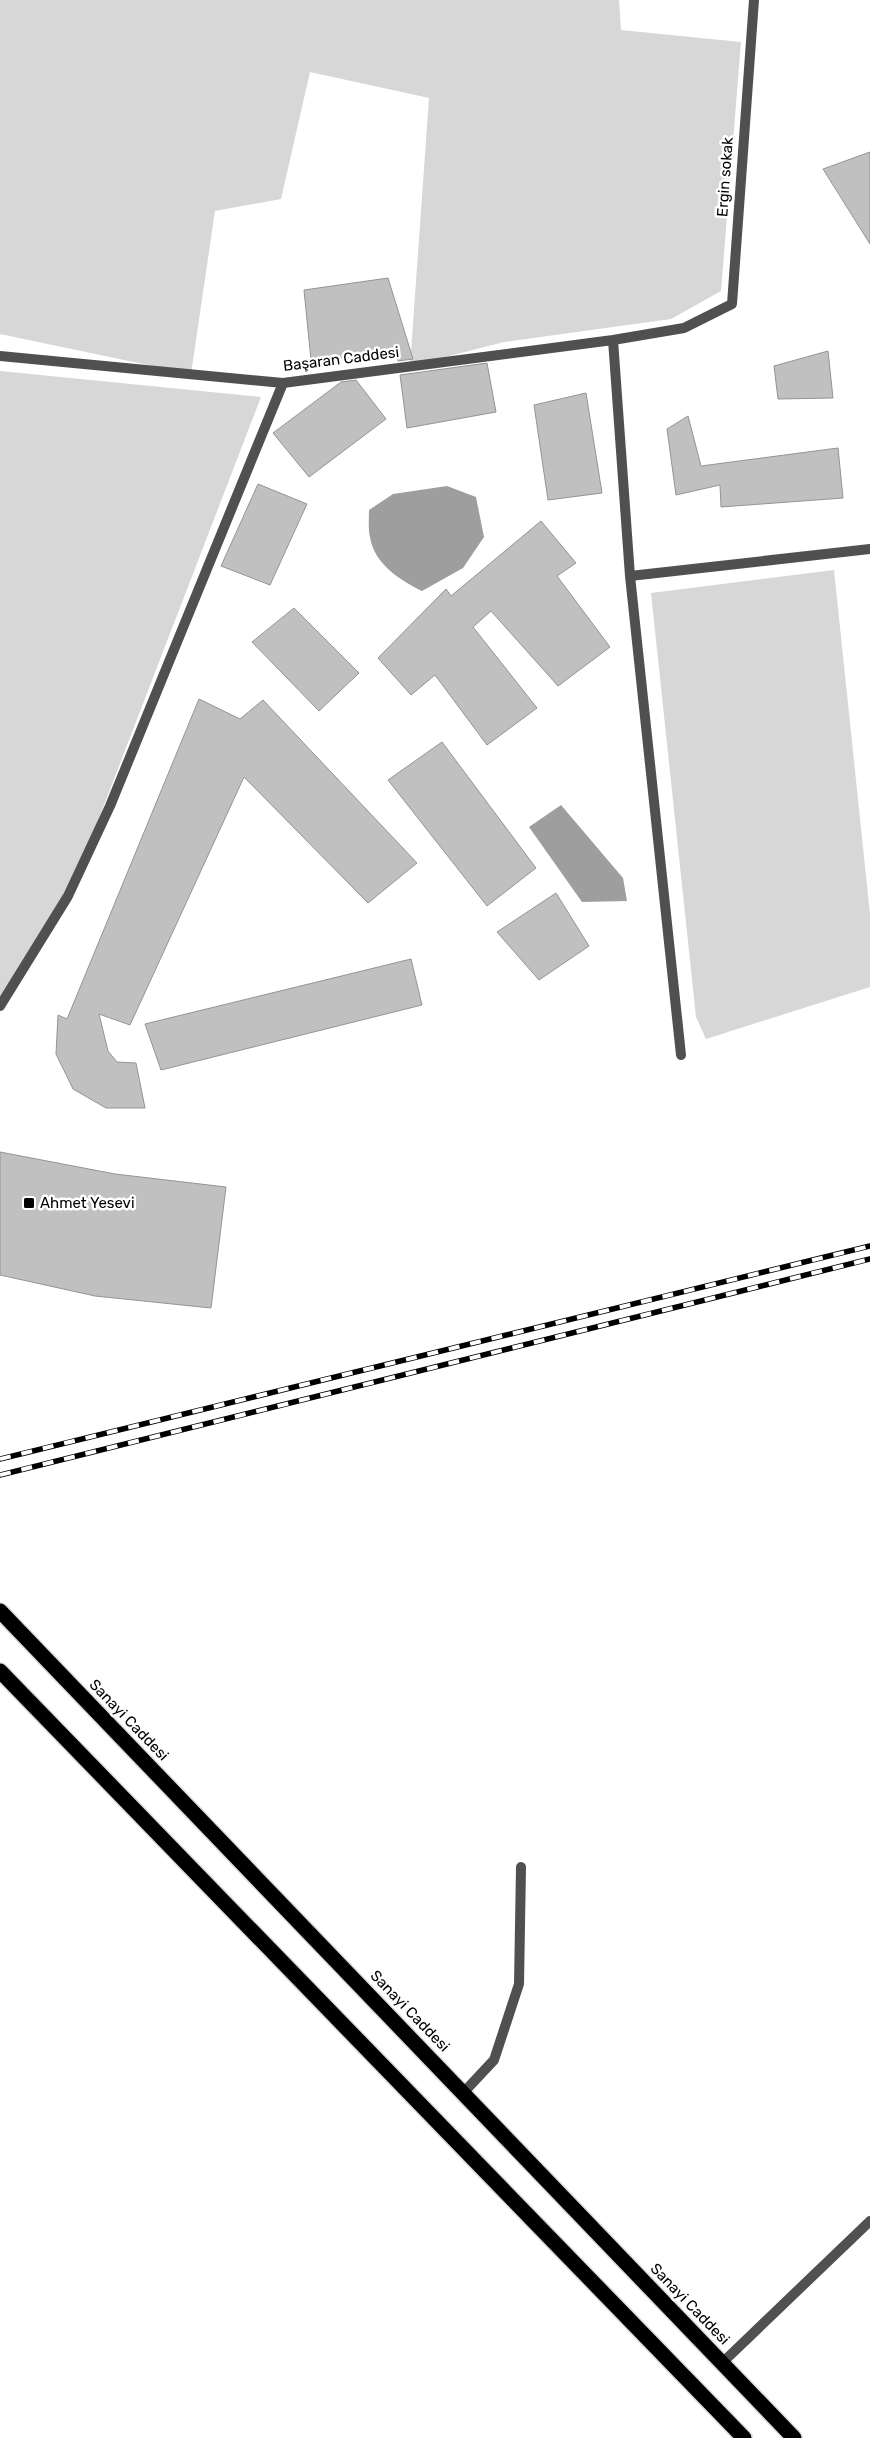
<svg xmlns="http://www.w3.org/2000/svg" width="870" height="2438" viewBox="0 0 870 2438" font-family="Rubik,sans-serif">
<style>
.green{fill:#d7d7d7}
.water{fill:#9e9e9e}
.building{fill:#c0c0c0;stroke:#949494}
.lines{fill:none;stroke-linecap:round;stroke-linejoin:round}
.highway-casing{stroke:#dbdbdb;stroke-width:18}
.street{stroke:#505050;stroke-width:10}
.highway{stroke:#000;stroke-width:15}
.rail-casing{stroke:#000;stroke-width:5.5}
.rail{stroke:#fff;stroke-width:4;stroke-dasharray:11;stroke-linecap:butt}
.poi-dot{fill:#000;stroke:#fff;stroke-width:2}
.labels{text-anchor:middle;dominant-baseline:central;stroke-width:5;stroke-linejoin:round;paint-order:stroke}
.street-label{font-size:15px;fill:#000;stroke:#fff}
.poi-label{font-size:15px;fill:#000;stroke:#fff;text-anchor:start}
</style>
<rect width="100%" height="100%" fill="#fff"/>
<path class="green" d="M 0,0 L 619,0 L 621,30 L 741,42 L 721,291 L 671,319 L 504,342 L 410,366 L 429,98 L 310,72 L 281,199 L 215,211 L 191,374 L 0,334 Z
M 0,371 L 261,397 L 74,883 L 0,1006 Z
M 834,570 L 870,914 L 870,987 L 706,1039 L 696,1017 L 651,593 Z"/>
<path class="water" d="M 447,486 L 476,497 L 484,537 L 463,568 L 422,591 C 400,580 374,564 370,537 C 368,529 369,519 369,510 L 393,494 Z
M 561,805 L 623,878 L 627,901 L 582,902 L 529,827 Z"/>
<path class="building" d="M 870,152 L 870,244 L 823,169 Z
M 388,278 L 413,359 L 398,361 L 397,355 L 311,360 L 304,290 Z
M 828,351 L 833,398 L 778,399 L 774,366 Z
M 487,363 L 496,412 L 407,428 L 400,375 Z
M 356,380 L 386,419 L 309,477 L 273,433 L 341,382 Z
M 586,393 L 602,493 L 548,500 L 534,405 Z
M 688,416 L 701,466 L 838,448 L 843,498 L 721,507 L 720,485 L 676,495 L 667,429 Z
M 258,484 L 307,504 L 270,585 L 221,566 Z
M 541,521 L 576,563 L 557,576 L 610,647 L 558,686 L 491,611 L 473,627 L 537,708 L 487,745 L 435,675 L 411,695 L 378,658 L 446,589 L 451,596 Z
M 294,608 L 359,673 L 319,711 L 252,642 Z
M 199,699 L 240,719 L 263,700 L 417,863 L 368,903 L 244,777 L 130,1025 L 99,1014 L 108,1051 L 117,1062 L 136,1063 L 145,1108 L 106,1108 L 73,1089 L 56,1054 L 58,1015 L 67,1019 Z
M 442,742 L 536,868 L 487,906 L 388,780 Z
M 556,893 L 589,946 L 539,980 L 497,932 Z
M 411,959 L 422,1005 L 161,1070 L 145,1024 Z
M 0,1152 L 115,1174 L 226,1187 L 211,1308 L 95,1296 L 0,1275 Z"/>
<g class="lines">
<g class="highway-casing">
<path id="highway" d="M 0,1611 L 794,2438
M 0,1671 L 744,2438"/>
</g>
<path class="street" d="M 613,340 L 630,576 L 681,1055
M 0,356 L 283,383 L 613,340 L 684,328 L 732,304 L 754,0
M 630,576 L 870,549
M 0,1006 L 68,896 L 110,806 L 283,383
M 464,2092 L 494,2060 L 519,1984 L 521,1867
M 722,2363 L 870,2221"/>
<use href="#highway" class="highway"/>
<g class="rail-casing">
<path id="rail" d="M 0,1459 L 870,1246
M 0,1475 L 870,1259"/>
</g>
<use href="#rail" class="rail"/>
</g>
<rect class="poi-dot" x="23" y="1197" width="12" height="12" rx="2.5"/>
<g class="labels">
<g class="street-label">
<text transform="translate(725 177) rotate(-86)">Ergin sokak</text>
<text transform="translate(341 359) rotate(-7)">Başaran Caddesi</text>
<text transform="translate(129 1720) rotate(46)">Sanayi Caddesi</text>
<text transform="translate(410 2011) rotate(46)">Sanayi Caddesi</text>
<text transform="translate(690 2304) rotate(46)">Sanayi Caddesi</text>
</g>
<g class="poi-label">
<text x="40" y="1203">Ahmet Yesevi</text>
</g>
</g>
</svg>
